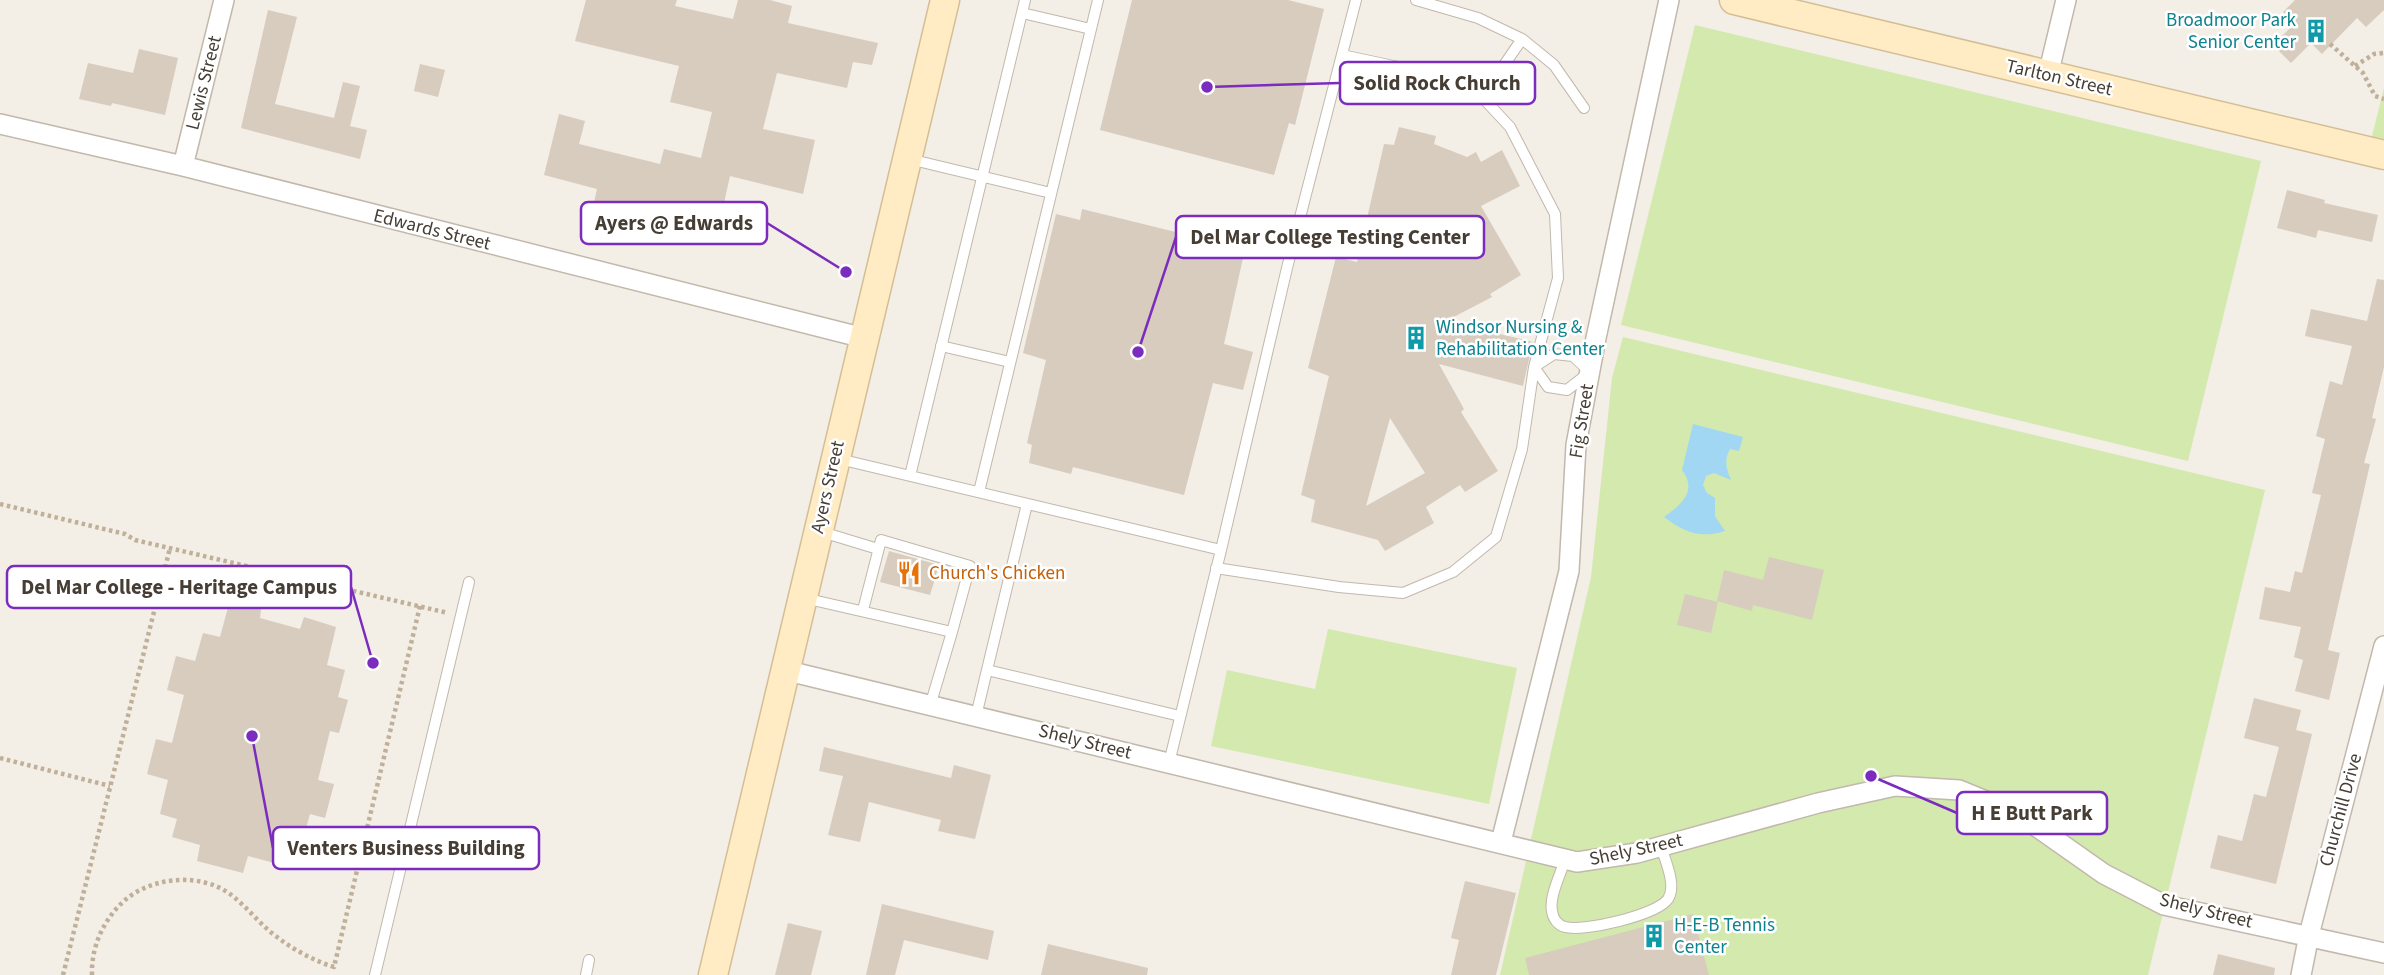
<svg xmlns="http://www.w3.org/2000/svg" width="2384" height="975" viewBox="0 0 2384 975" font-family="'Source Sans 3',sans-serif">
<style>
.green{fill:#d3e9ae}
.water{fill:#a1d7f2}
.building{fill:#d8ccbe;fill-rule:evenodd}
.lines{fill:none;stroke-linecap:round;stroke-linejoin:round}
.lane-casing{stroke:#c2b8ab;stroke-width:12}
.street-casing{stroke:#c2b8ab;stroke-width:22}
.secondary-casing{stroke:#d4be95;stroke-width:31}
.path{stroke:#c1b099;stroke-width:4.5;stroke-dasharray:3.5 3.5;stroke-linecap:butt}
.lane{stroke:#fff;stroke-width:10}
.street{stroke:#fff;stroke-width:19}
.secondary{stroke:#ffecc4;stroke-width:28}
.labels{text-anchor:middle;dominant-baseline:central;stroke-width:5;stroke-linejoin:round;paint-order:stroke}
.culture-label{font-size:19px;fill:#0d838f;stroke:#fff;text-anchor:start}
.street-label{font-size:19px;fill:#463e35;stroke:#fff}
.food-label{font-size:19px;fill:#c56008;stroke:#fff;text-anchor:start}
.leader{fill:none;stroke:#7b2cbf;stroke-width:2.5}
.callout-dot{fill:#7b2cbf;stroke:#fff;stroke-width:2.5}
.callout{fill:#fff;stroke:#7b2cbf;stroke-width:2.5}
.callout-label{font-size:21px;text-anchor:middle;font-weight:bold;fill:#463e35}
</style>
<rect width="100%" height="100%" fill="#f3eee6"/>
<path class="green" d="M 1695,25 L 2261,161 L 2188,461 L 1621,325 Z
M 2384,88 L 2384,142 L 2371,140 Z
M 1623,337 L 2265,490 L 2148,975 L 1500,975 L 1591,577 L 1612,378 Z
M 1328,629 L 1517,668 L 1489,804 L 1211,746 L 1227,670 L 1315,689 Z"/>
<path class="water" d="M 1693,424 L 1743,437 L 1739,451 L 1730,449 C 1724,460 1726,468 1731,480 L 1714,473 L 1706,476 L 1703,485 L 1707,493 L 1715,498 L 1715,516 L 1725,531 C 1700,539 1684,532 1664,517 C 1681,505 1698,491 1682,470 Z"/>
<path class="building" d="M 586,0 L 677,0 L 675,6 L 733,19 L 738,0 L 770,0 L 792,6 L 788,23 L 878,43 L 872,65 L 853,62 L 847,88 L 777,73 L 763,129 L 815,140 L 803,194 L 730,176 L 722,212 L 689,205 L 684,225 L 673,223 L 669,240 L 663,239 L 662,243 L 640,237 L 643,223 L 592,211 L 597,189 L 544,175 L 559,114 L 585,121 L 579,144 L 660,164 L 664,149 L 701,158 L 712,112 L 670,102 L 679,66 L 575,41 Z
M 1132,0 L 1288,0 L 1324,9 L 1295,125 L 1289,123 L 1274,175 L 1100,130 Z
M 2295,0 L 2384,0 L 2384,10 L 2366,27 L 2357,18 L 2322,54 L 2311,43 L 2291,63 L 2273,45 L 2294,24 L 2283,12 Z
M 268,10 L 297,17 L 275,104 L 334,118 L 343,82 L 360,86 L 350,126 L 367,130 L 360,159 L 241,128 Z
M 139,49 L 178,58 L 165,115 L 112,103 L 111,106 L 79,99 L 88,63 L 133,73 Z
M 420,64 L 445,70 L 438,97 L 414,91 Z
M 1399,127 L 1436,136 L 1434,144 L 1467,157 L 1476,152 L 1481,162 L 1502,150 L 1520,186 L 1481,206 L 1521,275 L 1490,294 L 1492,297 L 1446,321 L 1533,342 L 1523,386 L 1439,364 L 1464,409 L 1461,412 L 1498,471 L 1465,492 L 1460,485 L 1426,507 L 1434,523 L 1385,551 L 1378,540 L 1311,522 L 1315,500 L 1301,495 L 1329,376 L 1308,368 L 1336,257 L 1357,262 L 1384,144 L 1394,145 ZM 1390,418 L 1425,473 L 1366,506 Z
M 2287,190 L 2325,200 L 2324,203 L 2378,215 L 2372,242 L 2318,230 L 2316,238 L 2277,228 Z
M 1082,209 L 1245,249 L 1224,344 L 1253,352 L 1243,390 L 1213,383 L 1184,495 L 1073,467 L 1071,474 L 1029,463 L 1032,445 L 1027,443 L 1046,360 L 1023,353 L 1056,214 L 1080,220 Z
M 2377,279 L 2384,280 L 2384,367 L 2372,418 L 2376,419 L 2364,463 L 2370,464 L 2328,650 L 2340,653 L 2329,700 L 2295,691 L 2303,660 L 2294,657 L 2301,627 L 2259,619 L 2265,587 L 2290,592 L 2295,571 L 2302,573 L 2321,495 L 2312,493 L 2325,439 L 2316,436 L 2330,381 L 2342,385 L 2352,346 L 2305,336 L 2311,309 L 2367,321 Z
M 889,551 L 939,565 L 930,595 L 880,582 Z
M 1769,557 L 1824,570 L 1812,620 L 1753,605 L 1752,611 L 1717,601 L 1724,570 L 1763,580 Z
M 1685,594 L 1718,602 L 1711,633 L 1677,625 Z
M 230,600 L 261,609 L 260,618 L 300,629 L 304,617 L 336,627 L 327,665 L 345,670 L 338,697 L 348,700 L 339,733 L 330,731 L 318,780 L 334,784 L 325,818 L 310,814 L 300,849 L 282,845 L 278,864 L 248,856 L 243,873 L 197,861 L 200,845 L 172,837 L 177,819 L 160,814 L 168,780 L 147,774 L 156,739 L 172,743 L 184,695 L 167,690 L 176,656 L 195,661 L 203,633 L 220,637 Z
M 2254,698 L 2301,710 L 2296,730 L 2312,734 L 2276,884 L 2210,868 L 2218,835 L 2242,841 L 2254,794 L 2266,797 L 2279,747 L 2244,738 Z
M 824,747 L 951,778 L 954,765 L 991,775 L 975,839 L 938,831 L 941,820 L 869,802 L 860,842 L 828,835 L 843,776 L 819,771 Z
M 1465,881 L 1516,893 L 1496,975 L 1451,975 L 1459,940 L 1451,938 Z
M 882,904 L 994,931 L 988,960 L 904,940 L 895,975 L 866,975 Z
M 1693,914 L 1709,975 L 1529,975 L 1525,958 Z
M 788,923 L 822,931 L 811,975 L 775,975 Z
M 1048,944 L 1148,968 L 1147,975 L 1041,975 Z
M 2218,954 L 2275,968 L 2274,975 L 2213,975 Z"/>
<g class="lines">
<g class="lane-casing">
<path id="lane" d="M 1416,0 L 1478,18 L 1522,39 L 1482,97
M 1022,13 L 1091,29
M 1522,39 L 1554,65 L 1584,108
M 909,159 L 1051,193
M 941,346 L 1010,362
M 1554,354 L 1573,356 L 1590,372 L 1567,390 L 1548,387 L 1534,367 Z
M 839,459 L 1221,550 L 1169,763
M 910,476 L 1025,0
M 979,492 L 1098,0
M 1027,504 L 987,670 L 1180,716
M 822,532 L 878,549
M 1221,550 L 1287,268 L 1356,0
M 1216,568 L 1339,587 L 1403,593 L 1453,572 L 1496,537 L 1522,449 L 1534,367 L 1558,278 L 1555,214 L 1510,127 L 1482,97 L 1431,74 L 1342,55
M 804,598 L 952,632 L 930,706
M 863,610 L 881,540 L 970,566 L 952,632
M 976,716 L 987,670
M 1565,859 C 1561,874 1549,896 1552,911 C 1553,919 1558,925 1565,927 C 1584,932 1657,915 1668,899 C 1677,885 1665,861 1661,846
M 375,975 L 469,582
M 586,975 L 589,960"/>
</g>
<g class="street-casing">
<path id="street" d="M 2048,75 L 2066,0
M 0,124 L 183,166 L 864,338
M 183,166 L 224,0
M 784,670 L 1577,862 L 1637,853 L 1818,803 L 1895,786 L 1959,790 L 2020,815 L 2104,874 L 2164,905 L 2384,953
M 1501,842 L 1569,571 L 1576,445 L 1596,338 L 1669,0
M 2301,975 L 2309,935 L 2384,646"/>
</g>
<g class="secondary-casing">
<path id="secondary" d="M 1734,0 L 2384,155
M 713,975 L 945,0"/>
</g>
<path class="path" d="M 2330,44 L 2363,73 L 2375,96 L 2384,99
M 2355,66 L 2374,54 L 2384,53
M 0,504 L 125,534 L 135,540 L 448,613
M 0,758 L 110,786
M 63,975 L 170,548
M 92,975 C 91,946 104,919 125,900 C 152,877 200,872 230,894 C 246,906 258,922 273,934 C 292,949 312,960 334,967 L 420,606"/>
<use href="#lane" class="lane"/>
<use href="#street" class="street"/>
<use href="#secondary" class="secondary"/>
</g>
<defs>
<g id="building-bare" transform="scale(1.89)"><path d="M-4-6H4V6H1V3H-1V6H-4ZM-2.5-4.3h1.7v1.8h-1.7ZM.8-4.3h1.7v1.8H.8ZM-2.5-1h1.7V.8h-1.7ZM.8-1h1.7V.8H.8Z" fill="#0f9aa8" stroke="#fff" stroke-width="2.5" paint-order="stroke"/></g>
<g id="restaurant-bare" transform="scale(1.89)"><path d="M-5-6h1v4h1v-4h1v4h1v-4h1v5L-1.5 .5V6h-2V.5L-5-1ZM5-6V6H3V1.5H1.5Q1.5-4 5-6Z" fill="#e8710a" stroke="#fff" stroke-width="2.5" paint-order="stroke"/></g>
</defs>
<g fill-rule="evenodd">
<use href="#building-bare" x="2316" y="31"/>
<use href="#building-bare" x="1416" y="338"/>
<use href="#restaurant-bare" x="909" y="573"/>
<use href="#building-bare" x="1654" y="936"/>
</g>
<g class="labels">
<g class="culture-label">
<text x="2296" y="20" text-anchor="end">Broadmoor Park<tspan x="2296" dy="22">Senior Center</tspan></text>
<text x="1436" y="327">Windsor Nursing &amp;<tspan x="1436" dy="22">Rehabilitation Center</tspan></text>
<text x="1674" y="925">H-E-B Tennis<tspan x="1674" dy="22">Center</tspan></text>
</g>
<g class="street-label">
<text transform="translate(2059 78) rotate(13)">Tarlton Street</text>
<text transform="translate(204 83) rotate(-76)">Lewis Street</text>
<text transform="translate(432 230) rotate(14)">Edwards Street</text>
<text transform="translate(1582 421) rotate(-81)">Fig Street</text>
<text transform="translate(828 487) rotate(-77)">Ayers Street</text>
<text transform="translate(1085 742) rotate(14)">Shely Street</text>
<text transform="translate(2341 810) rotate(-75)">Churchill Drive</text>
<text transform="translate(1636 850) rotate(-12)">Shely Street</text>
<text transform="translate(2206 911) rotate(14)">Shely Street</text>
</g>
<g class="food-label">
<text x="929" y="573">Church's Chicken</text>
</g>
</g>
<path class="leader" d="M1207 87L1340 83M846 272L767 223M1138 352L1176 237M373 663L351 587M1871 776L1957 813M252 736L273 848"/>
<g class="callout-dot">
<circle cx="1207" cy="87" r="7"/>
<circle cx="846" cy="272" r="7"/>
<circle cx="1138" cy="352" r="7"/>
<circle cx="373" cy="663" r="7"/>
<circle cx="1871" cy="776" r="7"/>
<circle cx="252" cy="736" r="7"/>
</g>
<g class="callout">
<rect x="1340" y="62" width="195" height="42" rx="7"/>
<rect x="581" y="202" width="186" height="42" rx="7"/>
<rect x="1176" y="216" width="308" height="42" rx="7"/>
<rect x="7" y="566" width="344" height="42" rx="7"/>
<rect x="1957" y="792" width="150" height="42" rx="7"/>
<rect x="273" y="827" width="266" height="42" rx="7"/>
</g>
<g class="callout-label">
<text x="1437" y="90">Solid Rock Church</text>
<text x="674" y="230">Ayers @ Edwards</text>
<text x="1330" y="244">Del Mar College Testing Center</text>
<text x="179" y="594">Del Mar College - Heritage Campus</text>
<text x="2032" y="820">H E Butt Park</text>
<text x="406" y="855">Venters Business Building</text>
</g>
</svg>
